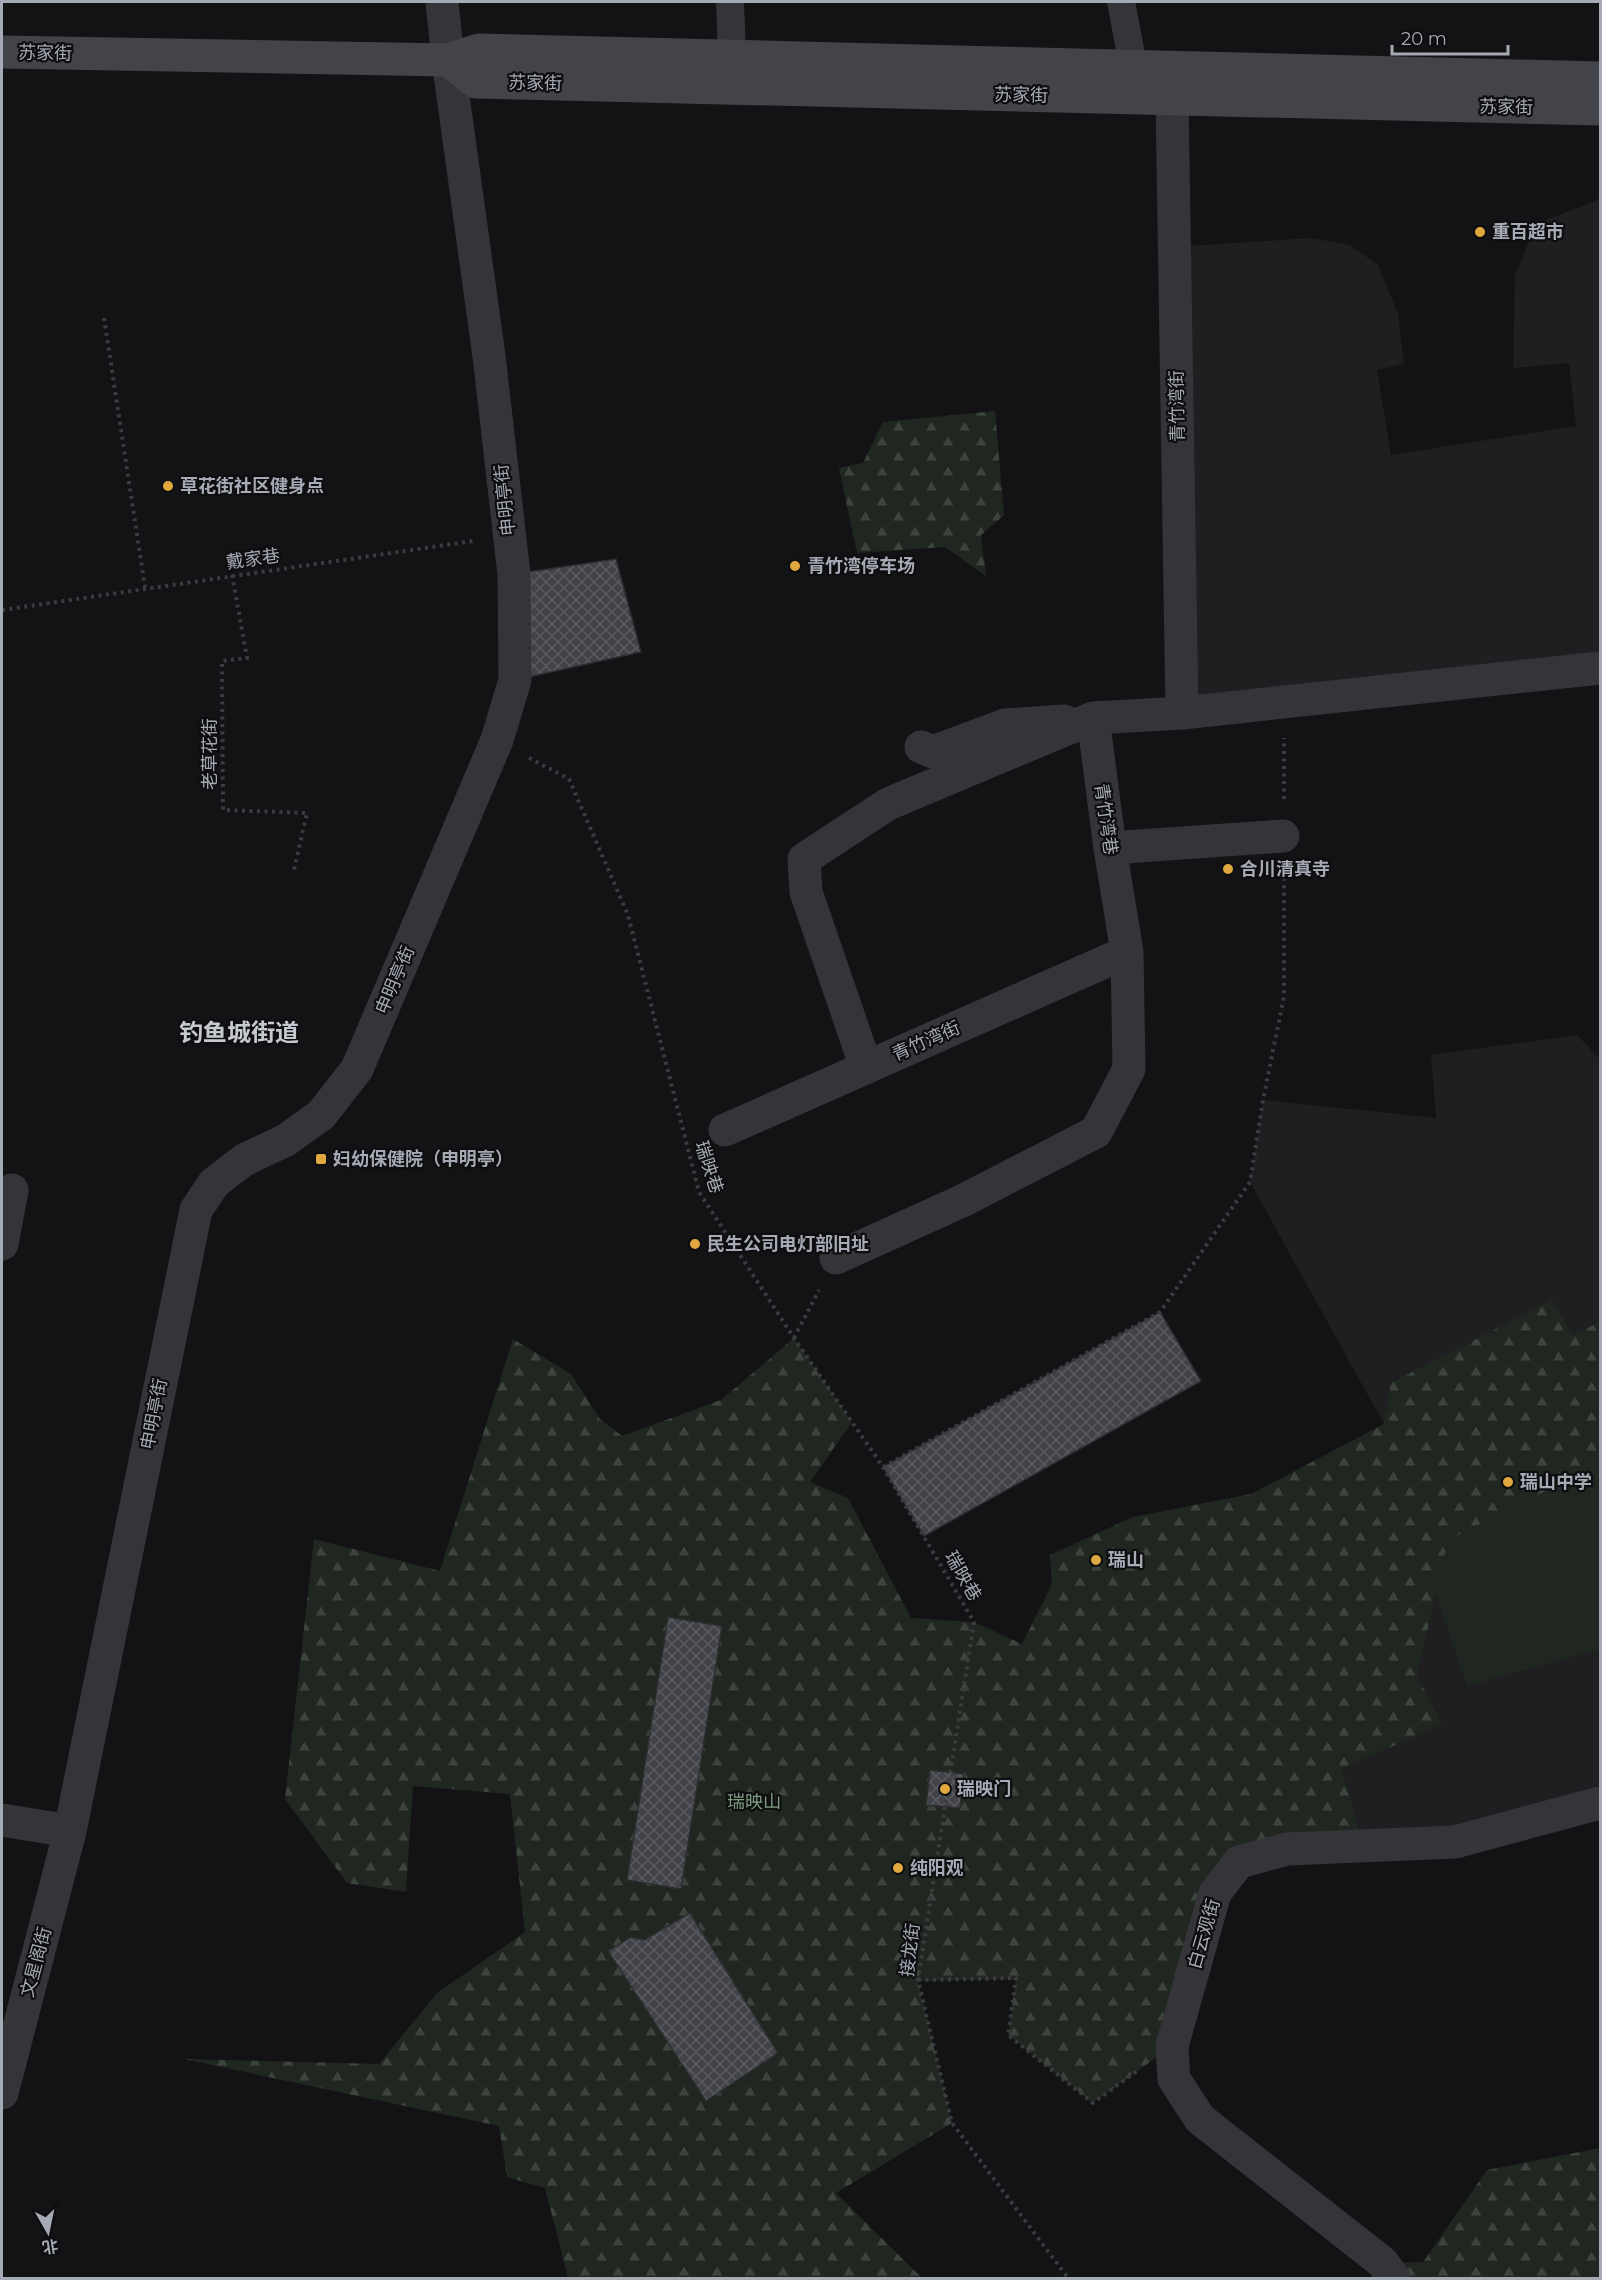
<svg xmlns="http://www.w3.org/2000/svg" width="1602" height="2280" viewBox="0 0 1602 2280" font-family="Montserrat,'Noto Sans SC',sans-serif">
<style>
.built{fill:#1f1f22}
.green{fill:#202720}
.forest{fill:url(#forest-firs)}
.building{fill:url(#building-cross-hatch);stroke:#2d2d30;stroke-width:1.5}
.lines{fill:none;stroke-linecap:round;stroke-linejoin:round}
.path{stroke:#3b3c40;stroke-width:4;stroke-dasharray:3 4.5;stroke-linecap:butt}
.pedestrian{stroke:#353539;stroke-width:28}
.minor{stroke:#353539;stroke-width:33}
.secondary{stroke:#434449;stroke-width:33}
.poi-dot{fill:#e1a83f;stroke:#0e0e10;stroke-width:2}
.labels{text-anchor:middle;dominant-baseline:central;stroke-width:4.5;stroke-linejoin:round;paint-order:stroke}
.street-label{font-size:18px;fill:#a6aab4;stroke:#0e0e10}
.poi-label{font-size:18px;font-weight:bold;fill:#a6aab4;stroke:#0e0e10;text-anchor:start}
.park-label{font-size:18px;fill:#7f9d80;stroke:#0e0e10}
.district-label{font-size:24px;font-weight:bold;fill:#c7c9d0;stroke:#0e0e10}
</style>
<defs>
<pattern id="forest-firs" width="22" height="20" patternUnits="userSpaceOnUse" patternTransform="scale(1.5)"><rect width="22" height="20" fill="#202720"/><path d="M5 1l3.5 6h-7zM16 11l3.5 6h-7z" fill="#3d443e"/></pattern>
<pattern id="building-cross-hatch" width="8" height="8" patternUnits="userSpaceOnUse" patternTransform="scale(1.5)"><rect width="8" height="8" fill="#424348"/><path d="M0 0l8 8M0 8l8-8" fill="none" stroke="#5a5b60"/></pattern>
</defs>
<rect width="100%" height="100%" fill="#131315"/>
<path class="built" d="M 1600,199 L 1600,668 L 1182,713 L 1174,247 L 1311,238 L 1350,245 L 1378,265 L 1398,314 L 1404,364 L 1377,370 L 1391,455 L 1576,426 L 1569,363 L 1513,368 L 1515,275 L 1536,224 Z
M 1577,1035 L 1600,1059 L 1600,1803 L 1364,1847 L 1342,1769 L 1443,1724 L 1417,1676 L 1448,1540 L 1250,1182 L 1263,1100 L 1436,1118 L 1431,1055 Z"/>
<path class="green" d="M 1600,1464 L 1600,1649 L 1467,1686 L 1436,1593 L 1448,1540 Z"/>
<path class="forest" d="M 995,411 L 1004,515 L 981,535 L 986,576 L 945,547 L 857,553 L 839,468 L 863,463 L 883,422 Z
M 1552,1300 L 1573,1335 L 1600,1322 L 1600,1464 L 1448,1540 L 1417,1676 L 1443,1724 L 1342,1769 L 1364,1847 L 1239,1862 L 1172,2046 L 1093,2103 L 1008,2035 L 1016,1979 L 918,1981 L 952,2123 L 836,2193 L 922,2278 L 568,2278 L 545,2188 L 507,2177 L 499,2126 L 184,2059 L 379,2064 L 437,1993 L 525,1932 L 510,1794 L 413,1786 L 406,1892 L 347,1883 L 285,1799 L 314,1539 L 440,1571 L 513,1339 L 571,1374 L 600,1419 L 622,1436 L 721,1400 L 794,1338 L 852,1422 L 810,1482 L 848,1498 L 911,1618 L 974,1622 L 1022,1644 L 1052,1584 L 1050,1555 L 1133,1517 L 1251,1494 L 1384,1424 L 1391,1383 Z
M 1600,2148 L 1600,2278 L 1394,2278 L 1382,2263 L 1423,2262 L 1487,2170 Z"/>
<path class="building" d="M 616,559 L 641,652 L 515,680 L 514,574 Z
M 1160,1312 L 1201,1381 L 924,1536 L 883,1467 Z
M 668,1617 L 722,1626 L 681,1889 L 627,1880 Z
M 930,1770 L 964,1774 L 960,1808 L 926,1805 Z
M 690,1913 L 778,2053 L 706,2101 L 608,1951 L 631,1937 L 644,1940 Z"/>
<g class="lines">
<path class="path" d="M 104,318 L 145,587
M 232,575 L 247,658 L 222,661 L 223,810 L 307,813 L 293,874
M 2,610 L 473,541
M 529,758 L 569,779 L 628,915 L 699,1192 L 794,1338 L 883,1467 L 974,1622 L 918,1980 L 952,2123 L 1068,2278
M 1284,799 L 1284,738
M 794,1338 L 819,1290
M 883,1467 L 1160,1312 L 1250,1182 L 1263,1100 L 1284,996 L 1284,873
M 918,1980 L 1016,1978 L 1008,2035 L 1093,2103 L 1137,2071"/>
<path class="pedestrian" d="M 730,2 L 732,55
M 1121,2 L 1133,65"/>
<path class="minor" d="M 1172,99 L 1182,713
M 921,747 L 933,752 L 1005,725 L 1064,721
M 1110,848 L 1283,836
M 866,1067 L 806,892 L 804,859 L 888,804 L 1093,718
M 725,1130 L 1127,952
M 2,1244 L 12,1190
M 836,1258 L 962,1201 L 1096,1132 L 1129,1069 L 1127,952 L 1110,848 L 1093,718 L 1182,713 L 1600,668
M 2,1820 L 70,1831
M 2,2093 L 70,1831 L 196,1210 L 214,1183 L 244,1160 L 286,1140 L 321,1115 L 357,1069 L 497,740 L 515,680 L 514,574 L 489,356 L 448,60 L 442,2
M 1394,2278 L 1382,2262 L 1200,2119 L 1174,2079 L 1172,2046 L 1215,1893 L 1239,1862 L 1287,1849 L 1455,1842 L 1600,1803"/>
<path class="secondary" d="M 2,52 L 448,60 L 479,50 L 1600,78
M 448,60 L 476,82 L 1600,109"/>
</g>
<g class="poi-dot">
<circle cx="1480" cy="232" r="6"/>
<circle cx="168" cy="486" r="6"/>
<circle cx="795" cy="566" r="6"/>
<circle cx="1228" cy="869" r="6"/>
<rect x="315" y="1153" width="12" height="12" rx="3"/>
<circle cx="695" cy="1244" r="6"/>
<circle cx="1508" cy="1482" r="6"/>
<circle cx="1096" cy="1560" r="6"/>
<circle cx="945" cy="1789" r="6"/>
<circle cx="898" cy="1868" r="6"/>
</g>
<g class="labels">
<g class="street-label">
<text transform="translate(45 53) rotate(1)">苏家街</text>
<text transform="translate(535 83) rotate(1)">苏家街</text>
<text transform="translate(1021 95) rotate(1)">苏家街</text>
<text transform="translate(1506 107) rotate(1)">苏家街</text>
<text transform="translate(1177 406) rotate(-91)">青竹湾街</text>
<text transform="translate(505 500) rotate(-96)">申明亭街</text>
<text transform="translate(253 559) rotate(-8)">戴家巷</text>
<text transform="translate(210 754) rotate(-90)">老草花街</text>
<text transform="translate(1106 819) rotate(82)">青竹湾巷</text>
<text transform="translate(395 980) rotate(-67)">申明亭街</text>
<text transform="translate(926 1041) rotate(-24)">青竹湾街</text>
<text transform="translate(709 1167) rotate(72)">瑞映巷</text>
<text transform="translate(154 1414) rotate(-79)">申明亭街</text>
<text transform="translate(963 1576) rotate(60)">瑞映巷</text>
<text transform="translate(1204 1934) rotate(-74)">白云观街</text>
<text transform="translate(910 1950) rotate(-83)">接龙街</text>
<text transform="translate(36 1962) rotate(-75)">文星阁街</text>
</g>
<g class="poi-label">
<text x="1492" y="232">重百超市</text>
<text x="180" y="486">草花街社区健身点</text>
<text x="807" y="566">青竹湾停车场</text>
<text x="1240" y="869">合川清真寺</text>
<text x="333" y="1159">妇幼保健院（申明亭）</text>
<text x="707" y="1244">民生公司电灯部旧址</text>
<text x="1520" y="1482">瑞山中学</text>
<text x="1108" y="1560">瑞山</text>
<text x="957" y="1789">瑞映门</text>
<text x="910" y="1868">纯阳观</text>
</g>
<g class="park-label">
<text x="754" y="1802">瑞映山</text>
</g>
<g class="district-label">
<text x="239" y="1032">钓鱼城街道</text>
</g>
</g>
<rect width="1602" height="2280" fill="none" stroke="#a6aab4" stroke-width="6"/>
<g transform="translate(48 2232) rotate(171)" stroke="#0e0e10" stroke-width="4.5" paint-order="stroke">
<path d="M0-4.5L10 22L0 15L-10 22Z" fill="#a6aab4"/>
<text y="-9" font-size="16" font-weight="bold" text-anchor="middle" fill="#a6aab4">北</text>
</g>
<path d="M1392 45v9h116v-9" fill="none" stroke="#a6aab4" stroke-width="3"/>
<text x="1401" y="45" font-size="18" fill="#a6aab4" stroke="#0e0e10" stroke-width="4.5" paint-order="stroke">20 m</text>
</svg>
